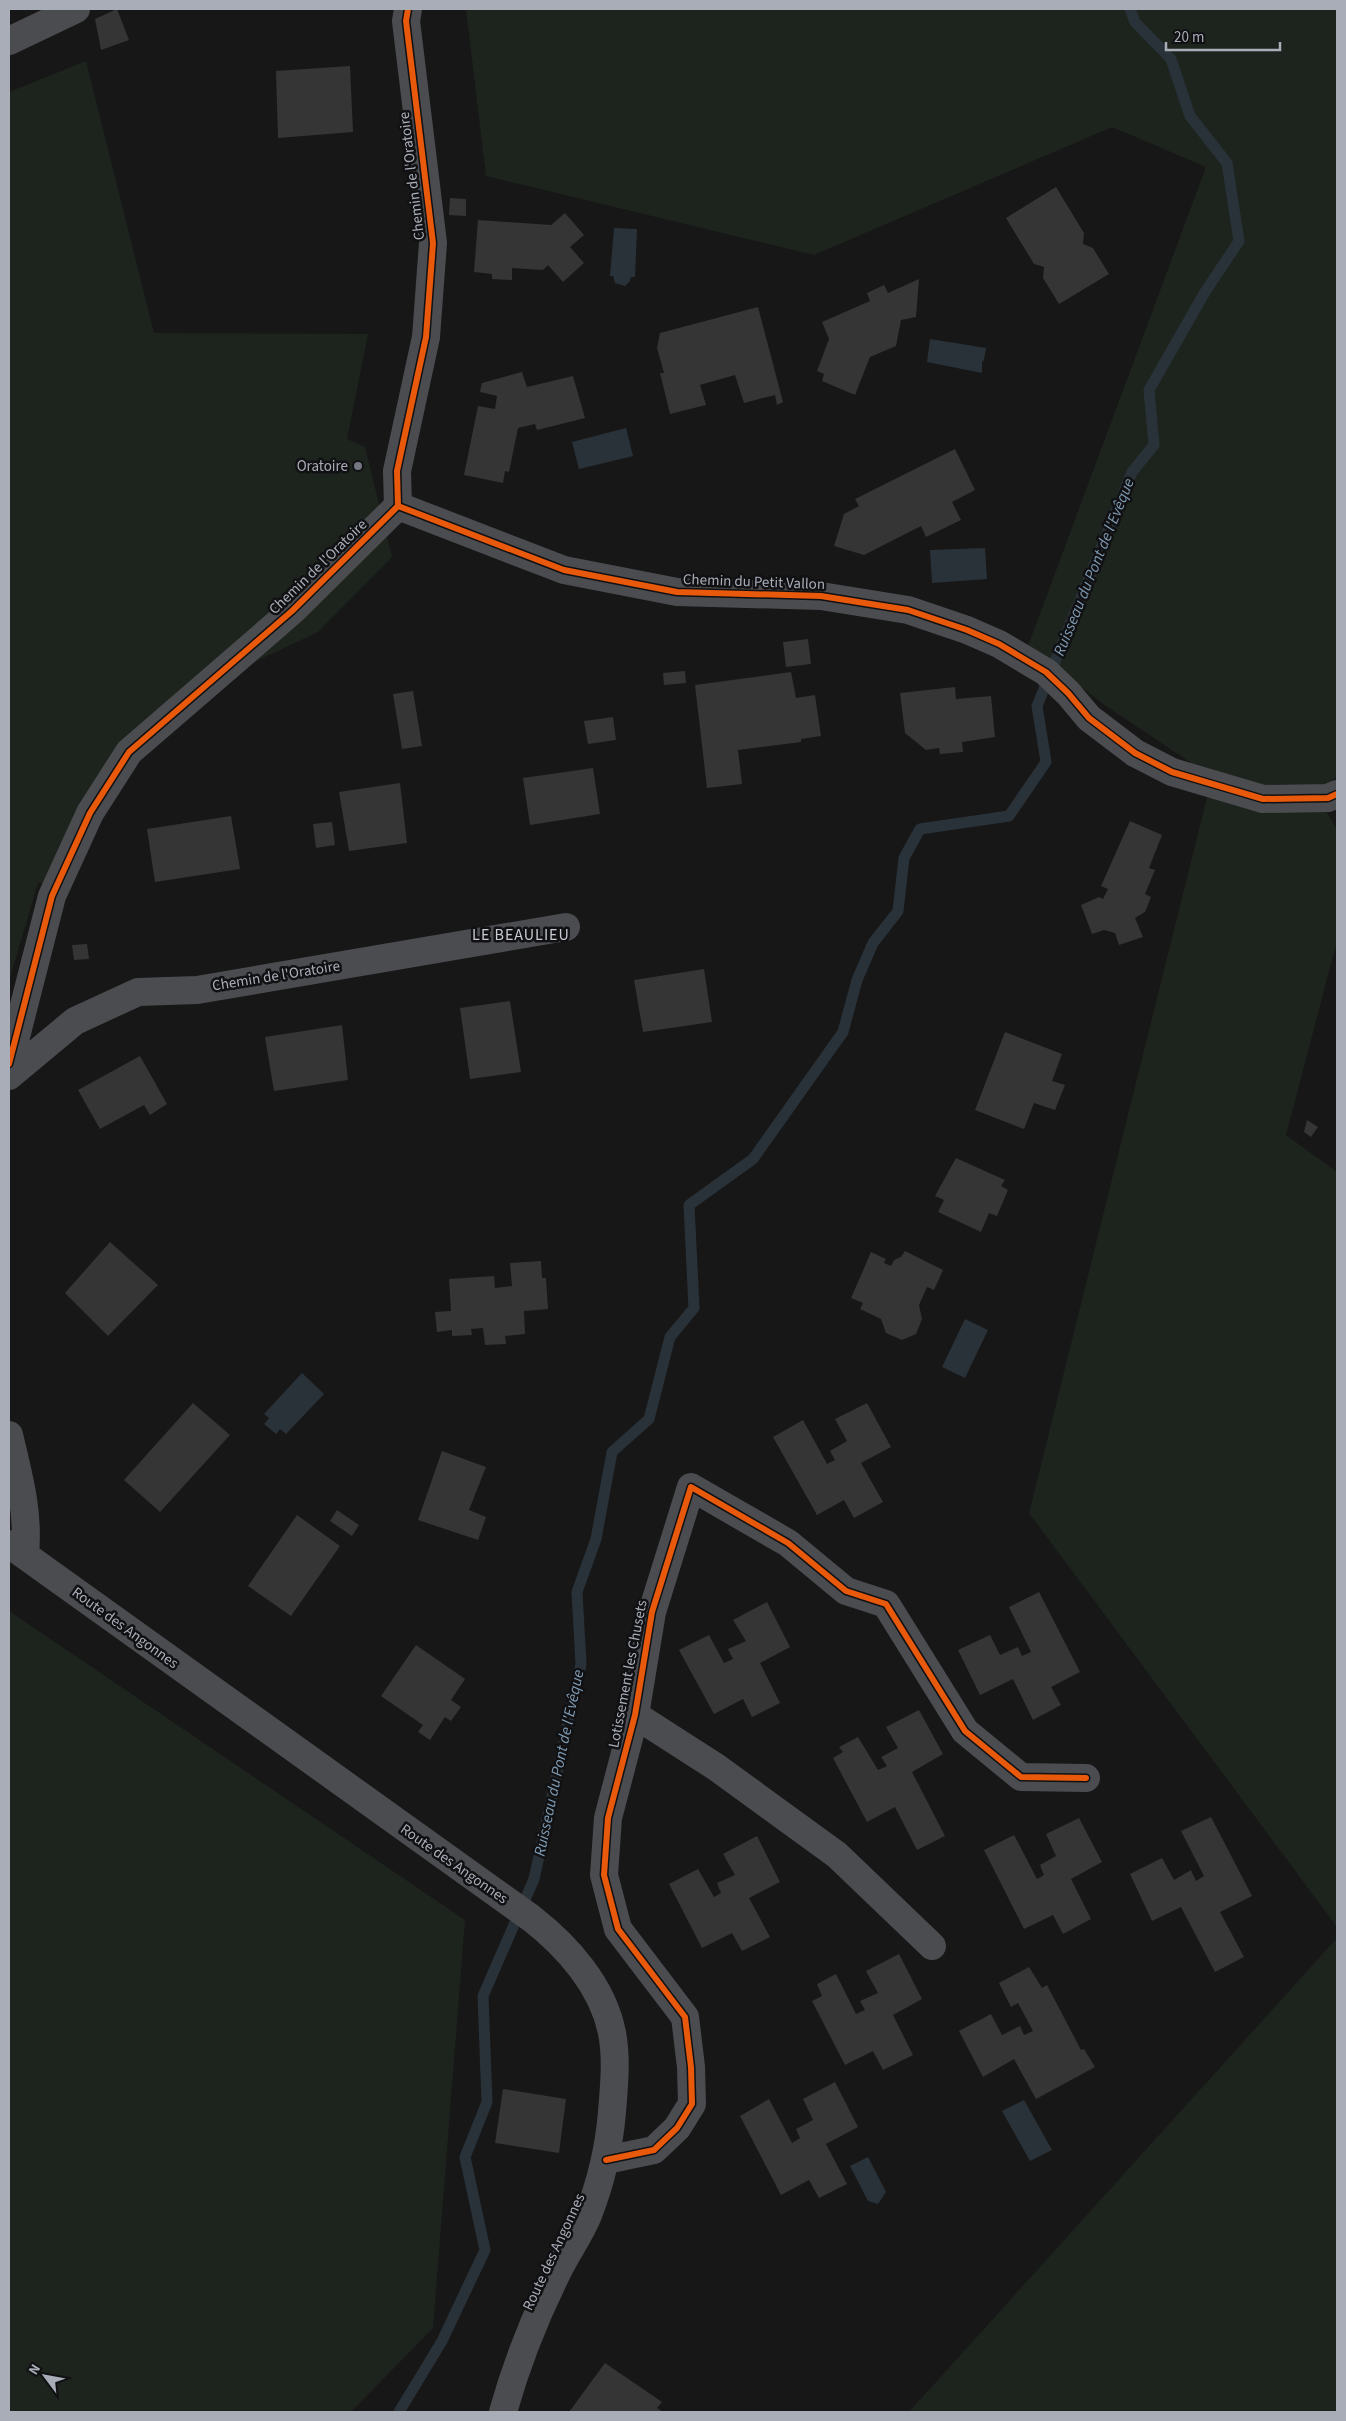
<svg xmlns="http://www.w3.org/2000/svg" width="1346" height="2421" viewBox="0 0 1346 2421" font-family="'Source Sans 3',sans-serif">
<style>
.green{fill:#1d241e}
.water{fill:#2a3239}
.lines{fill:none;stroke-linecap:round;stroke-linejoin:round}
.stream{stroke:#2a3239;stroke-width:11}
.building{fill:#353536}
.minor{stroke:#4b4c50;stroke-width:28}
.cycleway-casing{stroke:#111113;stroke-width:9}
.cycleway{stroke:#e8590c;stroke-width:6}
.poi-dot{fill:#757880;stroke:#111113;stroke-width:2}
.labels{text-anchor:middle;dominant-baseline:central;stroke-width:5;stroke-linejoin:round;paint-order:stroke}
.street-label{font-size:15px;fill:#a8adb8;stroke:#111113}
.poi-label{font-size:15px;fill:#a8adb8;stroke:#111113;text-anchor:end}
.water-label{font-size:16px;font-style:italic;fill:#7f9bb3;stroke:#111113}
.neighbourhood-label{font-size:16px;letter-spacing:1px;fill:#c9ccd4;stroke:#111113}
</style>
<rect width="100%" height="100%" fill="#171717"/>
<path class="green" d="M 466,9 L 1337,9 L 1337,776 L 1317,795 L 1337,830 L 1337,941 L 1286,1135 L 1337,1172 L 1337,1927 L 1029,1513 L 1212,777 L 1103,704 L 1028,646 L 1206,167 L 1112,127 L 814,255 L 486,176 Z
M 86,61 L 154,333 L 368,334 L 347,439 L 365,447 L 392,557 L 318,632 L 176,699 L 49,884 L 38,883 L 9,981 L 9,92 Z
M 9,1611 L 465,1920 L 433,2328 L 351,2412 L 9,2412 Z
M 1337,1938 L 1337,2412 L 909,2412 Z"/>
<path class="water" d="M 614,228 L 637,229 L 635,277 L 631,277 L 630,281 L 625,286 L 615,283 L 613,276 L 610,276 Z
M 930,339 L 986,348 L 984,360 L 982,362 L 982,373 L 927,362 Z
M 626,428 L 633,456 L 579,469 L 572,442 Z
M 985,548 L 987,579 L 932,583 L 930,550 Z
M 965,1319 L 988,1330 L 965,1378 L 942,1367 Z
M 302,1373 L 324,1394 L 286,1434 L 280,1429 L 276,1434 L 264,1424 L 269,1418 L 264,1414 Z
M 1024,2100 L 1052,2150 L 1030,2161 L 1002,2111 Z
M 868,2157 L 886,2192 L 878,2204 L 868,2201 L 850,2166 Z"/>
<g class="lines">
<path class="stream" d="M 399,2412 L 442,2341 L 485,2250 L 465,2157 L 487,2102 L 483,1996 L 534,1879 L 581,1664 L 577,1592 L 596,1539 L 612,1452 L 649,1419 L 670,1337 L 694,1308 L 689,1205 L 753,1159 L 843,1032 L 857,980 L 873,943 L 898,911 L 904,858 L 920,829 L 1009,816 L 1046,762 L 1037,706 L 1132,472 L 1154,445 L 1149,390 L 1205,292 L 1239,241 L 1227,163 L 1190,116 L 1171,59 L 1135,22 L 1130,9"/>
</g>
<path class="building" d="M 117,9 L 129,40 L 101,50 L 95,19 Z
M 350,66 L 353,132 L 278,138 L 276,71 Z
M 1056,187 L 1084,233 L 1083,244 L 1093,248 L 1109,274 L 1059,304 L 1043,278 L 1044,267 L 1034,264 L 1006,218 Z
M 450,198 L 466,199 L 466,216 L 449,215 Z
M 565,213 L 584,235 L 570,247 L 584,263 L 563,282 L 548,265 L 543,270 L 512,268 L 512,280 L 492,279 L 492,274 L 474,272 L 478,220 L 551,225 Z
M 919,279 L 916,317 L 901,320 L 896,346 L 870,357 L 855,395 L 822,381 L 824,374 L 817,371 L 829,339 L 822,322 L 870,301 L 867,293 L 884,285 L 888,293 Z
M 758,307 L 783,402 L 777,405 L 775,395 L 744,403 L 735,375 L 700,385 L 706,405 L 670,414 L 660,373 L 664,373 L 657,348 L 660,333 Z
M 522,372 L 527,387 L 573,376 L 585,418 L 537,430 L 535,424 L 518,428 L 509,472 L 505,471 L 503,483 L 464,475 L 478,406 L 495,409 L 497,396 L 480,392 L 482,383 Z
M 955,449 L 975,490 L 952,502 L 961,520 L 926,537 L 921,526 L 864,555 L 834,546 L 844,514 L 859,506 L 855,499 Z
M 808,639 L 811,664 L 786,667 L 783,642 Z
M 685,671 L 686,683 L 664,685 L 663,673 Z
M 791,672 L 796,698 L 815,695 L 821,736 L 801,739 L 801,742 L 738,750 L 742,784 L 707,788 L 695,685 Z
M 955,687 L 956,699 L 991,696 L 995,737 L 962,742 L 963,752 L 940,754 L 939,748 L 926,750 L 905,733 L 900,693 Z
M 413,691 L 422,746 L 402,749 L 393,694 Z
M 613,717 L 616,740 L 588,744 L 584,721 Z
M 593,768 L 600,814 L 530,825 L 523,778 Z
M 400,783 L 407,843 L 349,851 L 339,792 Z
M 231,816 L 240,869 L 155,882 L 147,829 Z
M 1130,821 L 1162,835 L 1149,868 L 1155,870 L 1145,894 L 1151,897 L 1145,912 L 1135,918 L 1143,937 L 1119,945 L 1115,933 L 1104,930 L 1092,934 L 1081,905 L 1099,897 L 1103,899 L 1108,889 L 1101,886 Z
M 332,822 L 335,845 L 316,848 L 313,824 Z
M 87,944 L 89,959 L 74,960 L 72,945 Z
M 704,969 L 712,1022 L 643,1032 L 634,980 Z
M 510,1001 L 521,1072 L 470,1079 L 460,1008 Z
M 342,1025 L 348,1080 L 274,1091 L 265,1037 Z
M 1005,1032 L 1062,1054 L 1052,1081 L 1065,1085 L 1055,1110 L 1034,1103 L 1024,1129 L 975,1110 Z
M 140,1056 L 167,1104 L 150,1115 L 144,1105 L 100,1129 L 78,1090 Z
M 1307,1120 L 1318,1127 L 1311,1137 L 1304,1132 Z
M 956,1158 L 1005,1180 L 1001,1186 L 1008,1190 L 997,1216 L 989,1213 L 981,1232 L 938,1212 L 944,1200 L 935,1196 Z
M 110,1242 L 158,1285 L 108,1336 L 65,1293 Z
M 905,1251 L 943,1270 L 934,1290 L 927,1287 L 919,1305 L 922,1319 L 916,1334 L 902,1340 L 886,1333 L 881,1319 L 860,1309 L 863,1303 L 851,1298 L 871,1252 L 886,1259 L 884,1263 L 891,1266 L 894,1260 L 901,1257 Z
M 541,1261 L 542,1278 L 546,1278 L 548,1309 L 524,1311 L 525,1334 L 505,1336 L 506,1344 L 485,1345 L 483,1328 L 471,1329 L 472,1335 L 452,1336 L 452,1330 L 437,1332 L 435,1312 L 451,1311 L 449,1279 L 494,1276 L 495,1288 L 512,1286 L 510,1263 Z
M 193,1403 L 230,1435 L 160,1512 L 124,1480 Z
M 867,1403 L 891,1447 L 861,1463 L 883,1502 L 854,1518 L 844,1500 L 817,1515 L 773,1437 L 803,1420 L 827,1464 L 835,1460 L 830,1451 L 847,1441 L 835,1419 Z
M 442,1451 L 486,1467 L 469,1510 L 486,1517 L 478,1540 L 418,1520 Z
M 337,1510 L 359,1525 L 352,1536 L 330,1521 Z
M 297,1515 L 340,1546 L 291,1616 L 248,1586 Z
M 1039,1592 L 1080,1672 L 1051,1687 L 1061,1705 L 1033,1720 L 1013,1679 L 980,1695 L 958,1650 L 990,1635 L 1000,1655 L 1018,1647 L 1022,1656 L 1031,1652 L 1009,1607 Z
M 767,1602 L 790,1647 L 760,1663 L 780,1703 L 752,1717 L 743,1699 L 714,1714 L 679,1650 L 709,1635 L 724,1663 L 733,1659 L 728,1649 L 746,1641 L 733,1620 Z
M 416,1645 L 465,1679 L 451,1700 L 461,1707 L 451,1721 L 445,1717 L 430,1740 L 418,1732 L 423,1725 L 381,1696 Z
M 919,1710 L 943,1754 L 912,1772 L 945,1836 L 917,1850 L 895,1807 L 867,1822 L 833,1758 L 843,1752 L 839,1747 L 858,1737 L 878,1770 L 887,1766 L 881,1757 L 898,1748 L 886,1727 Z
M 1211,1817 L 1252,1896 L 1220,1912 L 1244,1957 L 1215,1972 L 1181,1907 L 1152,1921 L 1130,1874 L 1162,1858 L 1174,1880 L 1191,1870 L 1196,1881 L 1204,1876 L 1181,1831 Z
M 1079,1818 L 1102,1862 L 1071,1879 L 1091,1919 L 1063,1934 L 1053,1915 L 1024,1929 L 984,1850 L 1014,1835 L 1037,1879 L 1044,1875 L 1040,1865 L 1056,1856 L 1046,1834 Z
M 757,1836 L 780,1882 L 749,1898 L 770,1937 L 742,1951 L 732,1933 L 702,1948 L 669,1884 L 698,1869 L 714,1897 L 721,1893 L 717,1883 L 735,1875 L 723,1854 Z
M 899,1954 L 922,1999 L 893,2015 L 913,2055 L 883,2070 L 873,2051 L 845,2065 L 812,2001 L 822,1996 L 817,1984 L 836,1974 L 856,2014 L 865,2010 L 860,2001 L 878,1993 L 866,1971 Z
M 1029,1967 L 1042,1988 L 1047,1985 L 1081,2050 L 1084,2049 L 1095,2067 L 1036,2099 L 1014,2059 L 983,2077 L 959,2031 L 991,2014 L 1002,2035 L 1020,2026 L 1024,2035 L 1033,2031 L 1018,2003 L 1011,2007 L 999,1983 Z
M 835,2082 L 858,2127 L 826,2144 L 847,2184 L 819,2198 L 809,2180 L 781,2195 L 740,2116 L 769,2099 L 792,2143 L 800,2138 L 796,2129 L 813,2120 L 803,2099 Z
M 503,2089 L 566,2099 L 559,2153 L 495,2143 Z
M 605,2363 L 662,2402 L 657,2408 L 663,2412 L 569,2412 Z"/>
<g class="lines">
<path class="minor" d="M 9,41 L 76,9
M 398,506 L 564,570 L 677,592 L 821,596 L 908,610 L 967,630 L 999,644 L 1046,672 L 1068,693 L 1089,718 L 1135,753 L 1172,772 L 1263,799 L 1328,798 L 1337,794
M 9,1064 L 52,896 L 90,813 L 129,752 L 292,611 L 398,506 L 397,471 L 426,337 L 433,243 L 406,21 L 408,9
M 9,1076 L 75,1021 L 138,992 L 197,990 L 566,927
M 9,1435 C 19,1477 29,1512 25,1555
M 9,1544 L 531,1918 C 567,1946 603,1986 612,2033 C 617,2058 614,2087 612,2112 C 609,2148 601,2182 588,2215 C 581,2232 570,2248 561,2265 C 537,2312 517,2362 503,2412
M 635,1715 L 716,1767 L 837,1855 L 932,1946
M 606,2160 L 654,2150 L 677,2128 L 692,2104 L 691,2067 L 685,2017 L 618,1929 L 604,1875 L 608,1818 L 635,1715 L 652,1612 L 691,1487 L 788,1543 L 846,1591 L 886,1604 L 965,1731 L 1021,1777 L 1086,1778"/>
<g class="cycleway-casing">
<path id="cycleway" d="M 398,506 L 564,570 L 677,592 L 821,596 L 908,610 L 967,630 L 999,644 L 1046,672 L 1068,693 L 1089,718 L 1135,753 L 1172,772 L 1263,799 L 1328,798 L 1337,794
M 9,1064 L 52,896 L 90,813 L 129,752 L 292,611 L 398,506 L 397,471 L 426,337 L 433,243 L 406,21 L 408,9
M 606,2160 L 654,2150 L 677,2128 L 692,2104 L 691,2067 L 685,2017 L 618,1929 L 604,1875 L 608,1818 L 635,1715 L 652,1612 L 691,1487 L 788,1543 L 846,1591 L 886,1604 L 965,1731 L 1021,1777 L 1086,1778"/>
</g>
<use href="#cycleway" class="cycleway"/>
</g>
<circle class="poi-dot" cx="358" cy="466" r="5"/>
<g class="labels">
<g class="street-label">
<text transform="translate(412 176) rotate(-97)">Chemin de l'Oratoire</text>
<text transform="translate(318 567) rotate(-44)">Chemin de l'Oratoire</text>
<text transform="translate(754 582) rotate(2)">Chemin du Petit Vallon</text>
<text transform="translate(276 976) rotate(-9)">Chemin de l'Oratoire</text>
<text transform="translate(125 1628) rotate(36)">Route des Angonnes</text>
<text transform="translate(628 1674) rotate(-79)">Lotissement les Chusets</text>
<text transform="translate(454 1864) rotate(35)">Route des Angonnes</text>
<text transform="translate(554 2252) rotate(-65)">Route des Angonnes</text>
</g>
<g class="poi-label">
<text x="348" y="466">Oratoire</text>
</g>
<g class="water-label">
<text transform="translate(1094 567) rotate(-68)">Ruisseau du Pont de l'Evêque</text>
<text transform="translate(559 1763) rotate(-78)">Ruisseau du Pont de l'Evêque</text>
</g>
<g class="neighbourhood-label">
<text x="521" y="935">LE BEAULIEU</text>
</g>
</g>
<rect width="1346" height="2421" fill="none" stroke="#a8adb8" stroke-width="20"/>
<g transform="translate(45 2376) rotate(302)" stroke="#111113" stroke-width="4" paint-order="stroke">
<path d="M0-4L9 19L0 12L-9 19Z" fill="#a8adb8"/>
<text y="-8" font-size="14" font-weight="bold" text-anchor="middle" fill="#a8adb8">N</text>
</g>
<path d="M1166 42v8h114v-8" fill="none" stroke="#a8adb8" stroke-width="2.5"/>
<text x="1174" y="42" font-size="15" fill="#a8adb8" stroke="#111113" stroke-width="4" paint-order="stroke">20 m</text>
</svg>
